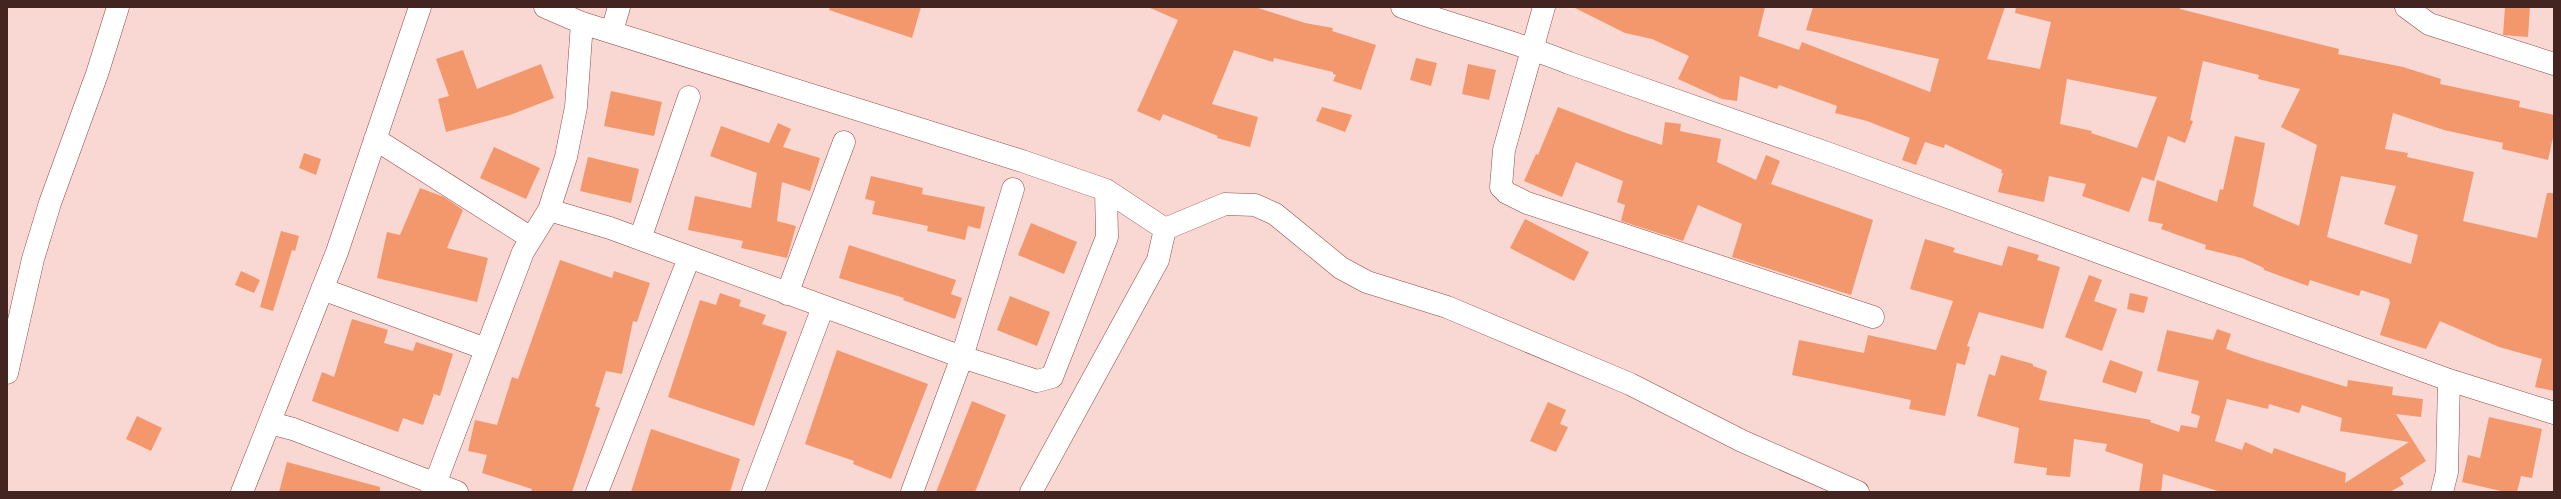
<svg xmlns="http://www.w3.org/2000/svg" width="2561" height="499" viewBox="0 0 2561 499" font-family="'Noto Sans',sans-serif">
<style>
.building{fill:#f3986c;fill-rule:evenodd}
.lines{fill:none;stroke-linecap:round;stroke-linejoin:round}
.minor-casing{stroke:#914a43;stroke-width:23}
.minor{stroke:#fff;stroke-width:22}
</style>
<rect width="100%" height="100%" fill="#f9d7d2"/>
<path class="building" d="M 830,7 L 921,7 L 912,38 L 829,10 Z
M 1148,7 L 1255,7 L 1305,23 L 1333,28 L 1332,31 L 1376,45 L 1361,90 L 1333,81 L 1336,75 L 1333,74 L 1333,72 L 1274,58 L 1273,62 L 1234,50 L 1212,104 L 1258,117 L 1250,147 L 1217,138 L 1218,136 L 1163,114 L 1160,121 L 1137,111 L 1178,20 Z
M 1573,7 L 1765,7 L 1758,36 L 1799,50 L 1802,42 L 1930,92 L 1939,59 L 1806,30 L 1813,7 L 2005,7 L 1987,59 L 2040,69 L 2051,22 L 2015,13 L 2016,7 L 2180,7 L 2180,9 L 2339,49 L 2338,54 L 2403,67 L 2441,79 L 2440,84 L 2520,101 L 2519,107 L 2554,115 L 2554,133 L 2548,160 L 2502,149 L 2503,143 L 2444,130 L 2393,113 L 2385,149 L 2408,153 L 2407,157 L 2474,172 L 2463,221 L 2537,238 L 2547,193 L 2554,193 L 2554,391 L 2535,387 L 2542,359 L 2499,347 L 2440,321 L 2426,349 L 2380,335 L 2390,303 L 2389,299 L 2361,290 L 2359,296 L 2310,280 L 2308,286 L 2264,270 L 2264,268 L 2242,258 L 2205,249 L 2206,245 L 2161,229 L 2163,224 L 2148,221 L 2157,180 L 2217,202 L 2220,189 L 2223,190 L 2235,136 L 2265,143 L 2253,206 L 2299,226 L 2317,145 L 2281,127 L 2300,89 L 2258,79 L 2259,75 L 2203,61 L 2190,120 L 2193,121 L 2185,143 L 2168,136 L 2154,181 L 2142,177 L 2129,212 L 2082,196 L 2086,184 L 2049,176 L 2044,202 L 1998,192 L 2003,173 L 2001,173 L 2002,170 L 1945,144 L 1944,148 L 1925,142 L 1916,165 L 1902,160 L 1910,138 L 1867,121 L 1835,113 L 1837,106 L 1779,85 L 1777,89 L 1740,76 L 1737,101 L 1722,99 L 1678,79 L 1689,56 L 1652,39 L 1625,33 ZM 2067,79 L 2157,97 L 2137,148 L 2091,133 L 2092,131 L 2060,124 ZM 2341,176 L 2396,186 L 2384,224 L 2418,235 L 2411,264 L 2327,237 Z
M 2505,7 L 2530,7 L 2528,37 L 2503,35 Z
M 463,50 L 477,89 L 541,64 L 554,98 L 510,115 L 446,132 L 438,99 L 449,96 L 436,59 Z
M 1416,58 L 1437,63 L 1431,86 L 1410,80 Z
M 1468,64 L 1496,70 L 1489,100 L 1462,94 Z
M 611,91 L 662,102 L 654,136 L 604,126 Z
M 1322,107 L 1352,115 L 1345,132 L 1316,121 Z
M 1558,107 L 1626,133 L 1662,145 L 1665,122 L 1681,124 L 1680,131 L 1721,139 L 1717,162 L 1756,180 L 1766,155 L 1780,161 L 1771,184 L 1873,220 L 1851,295 L 1732,257 L 1742,224 L 1698,205 L 1683,241 L 1621,221 L 1625,205 L 1617,202 L 1623,181 L 1576,162 L 1562,197 L 1524,181 L 1536,154 L 1538,155 Z
M 778,123 L 791,129 L 783,147 L 820,158 L 810,191 L 782,182 L 777,221 L 796,226 L 787,258 L 741,248 L 743,241 L 688,230 L 695,196 L 751,208 L 757,173 L 710,156 L 721,126 L 769,143 Z
M 494,147 L 540,168 L 526,199 L 480,178 Z
M 304,153 L 321,159 L 316,175 L 299,168 Z
M 588,157 L 639,169 L 631,203 L 580,191 Z
M 871,176 L 923,188 L 922,194 L 985,207 L 980,229 L 968,226 L 965,240 L 927,231 L 928,226 L 872,214 L 875,201 L 865,199 Z
M 420,188 L 444,197 L 463,210 L 447,248 L 488,258 L 477,302 L 377,278 L 387,232 L 400,235 Z
M 1525,219 L 1589,252 L 1574,281 L 1510,248 Z
M 1031,223 L 1077,242 L 1064,274 L 1018,255 Z
M 281,231 L 299,236 L 295,251 L 292,250 L 273,311 L 260,307 Z
M 1925,239 L 1955,248 L 1953,252 L 2002,266 L 2008,246 L 2039,255 L 2037,260 L 2060,267 L 2043,329 L 1979,312 L 1967,346 L 1970,347 L 1965,365 L 1957,363 L 1945,416 L 1909,409 L 1911,400 L 1792,375 L 1799,340 L 1864,353 L 1868,335 L 1936,350 L 1953,301 L 1910,289 Z
M 849,245 L 956,280 L 951,294 L 962,298 L 955,319 L 903,300 L 904,298 L 839,278 Z
M 560,260 L 612,278 L 614,271 L 650,283 L 637,322 L 633,321 L 622,374 L 606,371 L 595,406 L 600,408 L 572,492 L 531,492 L 532,489 L 482,473 L 487,455 L 468,451 L 475,420 L 497,425 L 512,377 L 518,379 Z
M 241,271 L 260,280 L 254,293 L 235,285 Z
M 2089,275 L 2102,280 L 2094,301 L 2117,309 L 2102,351 L 2065,337 Z
M 720,293 L 741,300 L 739,306 L 766,315 L 762,324 L 787,332 L 754,426 L 668,397 L 700,300 L 716,305 Z
M 2130,293 L 2148,297 L 2144,313 L 2127,309 Z
M 1010,296 L 1050,312 L 1037,346 L 997,330 Z
M 352,319 L 388,330 L 384,343 L 413,351 L 416,342 L 453,354 L 440,396 L 434,394 L 423,425 L 403,418 L 398,432 L 312,401 L 322,372 L 334,377 Z
M 2217,329 L 2231,334 L 2226,349 L 2252,358 L 2347,387 L 2348,380 L 2393,387 L 2392,395 L 2423,399 L 2421,417 L 2396,414 L 2426,461 L 2400,478 L 2404,484 L 2390,492 L 2221,492 L 2163,474 L 2161,492 L 2139,492 L 2143,464 L 2105,451 L 2107,444 L 2074,439 L 2070,477 L 2046,475 L 2047,468 L 2014,463 L 2019,428 L 1977,416 L 1989,374 L 1995,376 L 2001,355 L 2033,364 L 2033,366 L 2047,371 L 2039,400 L 2151,420 L 2150,422 L 2179,432 L 2181,425 L 2197,428 L 2200,416 L 2191,413 L 2199,381 L 2157,371 L 2167,330 L 2213,340 ZM 2227,399 L 2268,409 L 2269,404 L 2299,413 L 2302,405 L 2342,418 L 2340,431 L 2409,442 L 2345,483 L 2346,473 L 2274,448 L 2272,454 L 2245,442 L 2242,450 L 2215,441 Z
M 837,350 L 928,384 L 891,479 L 853,464 L 854,461 L 805,444 Z
M 2110,360 L 2143,372 L 2136,393 L 2102,382 Z
M 972,401 L 1006,415 L 975,492 L 936,492 Z
M 1548,402 L 1566,410 L 1560,424 L 1568,427 L 1556,452 L 1530,441 Z
M 137,416 L 162,428 L 151,451 L 126,439 Z
M 2489,417 L 2542,429 L 2532,478 L 2521,476 L 2517,492 L 2505,492 L 2462,482 L 2468,455 L 2480,458 Z
M 651,429 L 740,459 L 730,492 L 631,492 Z
M 287,462 L 380,487 L 380,492 L 279,492 Z"/>
<g class="lines">
<g class="minor-casing">
<path id="minor" d="M 545,7 L 582,23 L 1022,161 L 1106,190 L 1165,229 L 1158,260 L 1031,492
M 1402,7 C 1457,27 1515,41 1569,63 L 1827,153 L 2449,380 L 2554,413
M 1544,7 L 1504,150 L 1501,187 L 1507,193 L 1527,203 L 1873,317
M 2406,7 L 2429,24 L 2554,64
M 612,31 L 619,7
M 375,139 L 531,238
M 549,210 L 610,228 L 962,357 L 1037,381 L 1052,377 L 1107,237 L 1106,190
M 1165,229 L 1225,204 L 1255,205 L 1275,214 L 1341,268 L 1367,282 L 1447,307 L 1630,384 L 1742,441 L 1858,492
M 640,239 L 689,97
M 322,289 L 486,349
M 787,294 L 844,142
M 7,373 L 33,259 L 50,203 L 97,74 L 118,7
M 270,423 L 293,429 L 457,492
M 242,492 L 337,252 L 420,7
M 432,492 L 523,252 L 549,210 L 566,157 L 576,107 L 582,23
M 597,492 L 689,258
M 753,492 L 823,307
M 912,492 L 962,357 L 1013,189
M 2442,492 L 2447,472 L 2449,380"/>
</g>
<use href="#minor" class="minor"/>
</g>
<rect width="2561" height="499" fill="none" stroke="#432421" stroke-width="16"/>
</svg>
